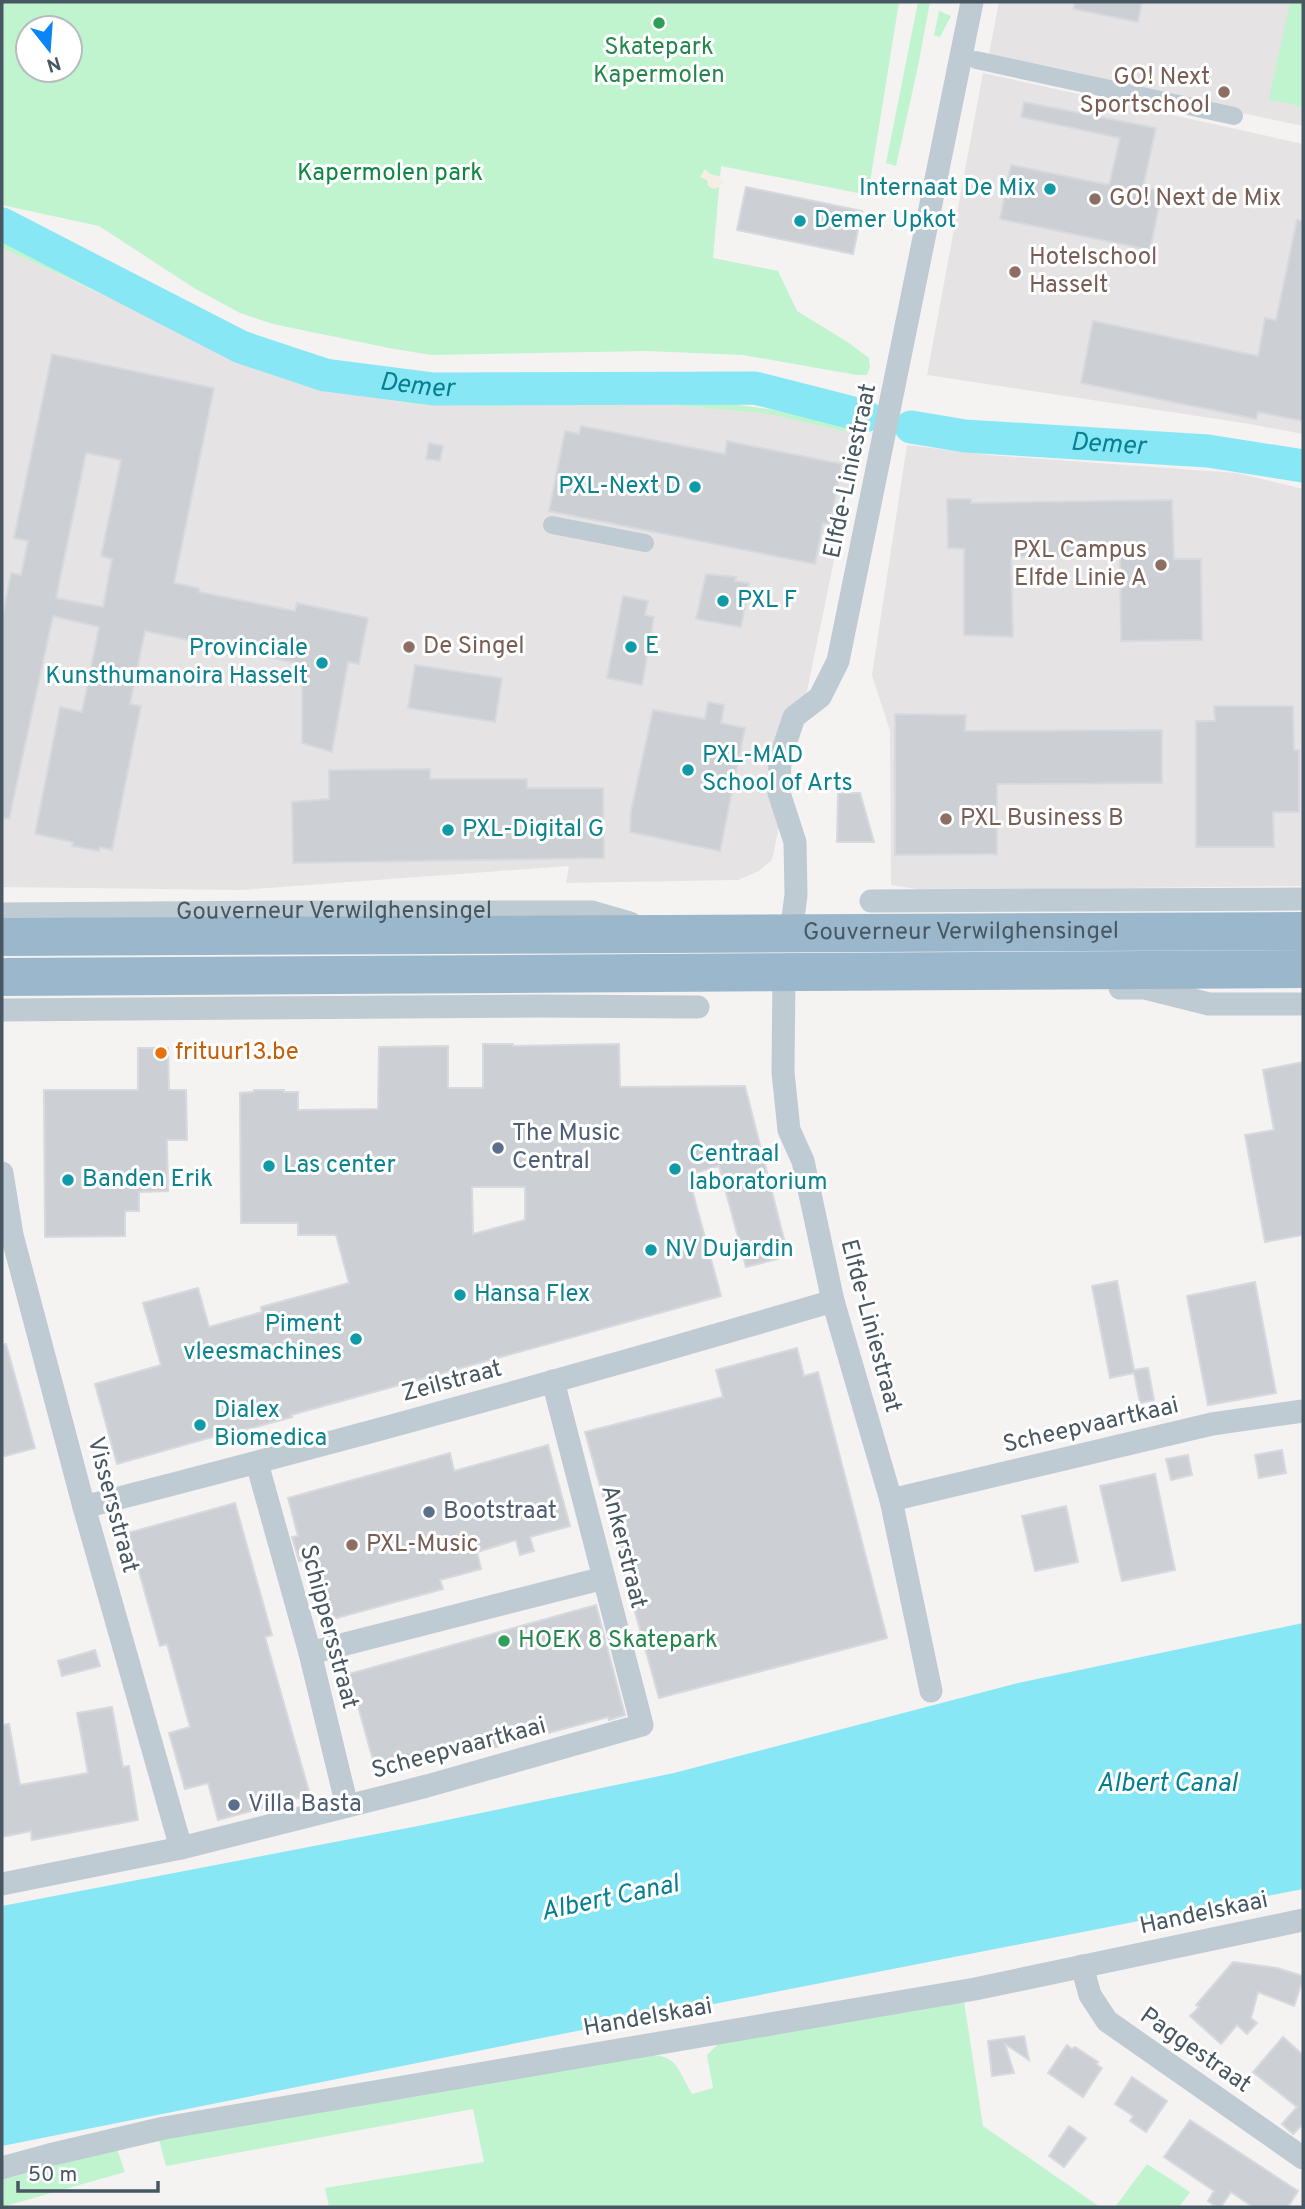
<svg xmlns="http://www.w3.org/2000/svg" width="1305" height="2209" viewBox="0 0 1305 2209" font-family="Overpass,sans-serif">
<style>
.education{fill:#e6e3e4}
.green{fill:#bff4cf;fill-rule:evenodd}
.sand{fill:#f6eee3}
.water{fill:#88e7f4}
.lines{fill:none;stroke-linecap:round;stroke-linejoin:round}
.river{stroke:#88e7f4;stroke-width:33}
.building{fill:#ccd0d5;stroke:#d6d9de;stroke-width:2;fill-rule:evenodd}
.pedestrian{stroke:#bfcbd3;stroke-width:18}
.minor{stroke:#bfcbd3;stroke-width:23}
.trunk{stroke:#9bb7cc;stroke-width:38}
.leisure-dot{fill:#2e9e5b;stroke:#fff;stroke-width:2.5}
.education-dot{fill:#8d6e63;stroke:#fff;stroke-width:2.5}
.culture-dot{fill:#0f9aa8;stroke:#fff;stroke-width:2.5}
.food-dot{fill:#e8710a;stroke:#fff;stroke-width:2.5}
.service-dot{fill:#5c6f8a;stroke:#fff;stroke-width:2.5}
.labels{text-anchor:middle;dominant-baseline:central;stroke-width:6;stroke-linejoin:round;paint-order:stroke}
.leisure-label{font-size:24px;fill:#27864d;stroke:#fff}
.education-label{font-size:24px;fill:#785e54;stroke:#fff;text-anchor:start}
.park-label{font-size:24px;fill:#0f8641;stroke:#fff}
.culture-label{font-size:24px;fill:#0d838f;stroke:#fff;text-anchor:start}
.street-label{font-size:24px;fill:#485862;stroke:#fff}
.food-label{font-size:24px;fill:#c56008;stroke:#fff;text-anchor:start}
.service-label{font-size:24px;fill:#4e5e75;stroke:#fff;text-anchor:start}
.water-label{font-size:26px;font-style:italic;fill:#048092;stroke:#fff}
</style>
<rect width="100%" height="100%" fill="#f5f2f2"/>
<path class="education" d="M 999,2 L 1303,2 L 1303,126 L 988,59 Z
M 983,73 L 1303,144 L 1303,434 L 1250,424 L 927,375 Z
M 2,248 L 176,329 L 289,378 L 412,404 L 500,406 L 594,402 L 673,405 L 769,414 L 860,435 L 772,860 L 759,871 L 738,880 L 566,883 L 569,866 L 242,890 L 2,887 Z
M 907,445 L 988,455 L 1237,473 L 1303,489 L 1303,886 L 950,890 L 923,890 L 891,885 L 890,731 L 872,675 Z"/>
<path class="green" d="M 2,2 L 899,2 L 868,195 L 721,166 L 713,258 L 778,271 L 797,311 L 849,343 L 869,358 L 870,367 L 867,375 L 857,375 L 743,355 L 647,351 L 431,355 L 389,348 L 273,324 L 240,313 L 194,288 L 99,226 L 2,205 ZM 28,28 L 70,28 L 70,70 L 28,70 Z
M 918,2 L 930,2 L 918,66 L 896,166 L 886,163 Z
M 1290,2 L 1303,2 L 1303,107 L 1269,99 Z
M 939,11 L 951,16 L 940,37 L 934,35 Z
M 2,237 L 67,264 L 246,360 L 2,248 Z
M 257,364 L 321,384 L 378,396 L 441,404 L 492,400 L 675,396 L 803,414 L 863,427 L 860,435 L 768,414 L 673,405 L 594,402 L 500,406 L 412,404 L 289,378 Z
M 964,2001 L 983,2126 L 1100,2207 L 329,2207 L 325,2188 L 484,2162 L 473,2109 L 166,2166 L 159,2140 L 634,2054 C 677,2055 673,2059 692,2094 L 713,2088 L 707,2055 L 721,2041 Z
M 117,2149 L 125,2172 L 2,2207 L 2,2180 Z
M 1147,2164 L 1190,2192 L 1179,2207 L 1115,2207 Z"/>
<path class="sand" d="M 705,169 L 710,174 L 719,176 L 723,182 L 719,187 L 714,189 L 708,186 L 707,180 L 700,177 Z"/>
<path class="water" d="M 1303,1623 L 1303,1889 L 657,2015 L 2,2146 L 2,1906 L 418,1826 L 674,1773 L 1018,1683 Z"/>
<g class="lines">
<g class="river">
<path id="s1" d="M 2,224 L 241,347 L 325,375 L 434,389 L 755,388 L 865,416"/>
<path id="s2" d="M 911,427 L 965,436 L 1208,451 L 1303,466"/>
</g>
</g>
<path class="building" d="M 1074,2 L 1142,2 L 1138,22 L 1074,9 Z
M 1024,102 L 1156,128 L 1143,187 L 1162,191 L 1150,250 L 1000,219 L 1011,165 L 1109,185 L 1120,138 L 1021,117 Z
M 746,187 L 862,211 L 853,254 L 737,230 Z
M 1297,220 L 1303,221 L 1303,421 L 1258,412 L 1256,419 L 1081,383 L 1093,321 L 1258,356 L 1265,318 L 1276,320 Z
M 52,354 L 214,388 L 174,583 L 199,588 L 199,592 L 295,611 L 297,603 L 368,618 L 359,664 L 348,662 L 332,752 L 302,743 L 302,664 L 145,631 L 130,704 L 141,706 L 112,850 L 100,847 L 99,851 L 72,846 L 73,842 L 35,834 L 60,707 L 82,712 L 99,627 L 53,616 L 9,819 L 2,818 L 2,619 L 11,573 L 21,575 L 28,541 L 14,538 ZM 86,453 L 121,460 L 101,556 L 112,559 L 103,607 L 56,598 Z
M 581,426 L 725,454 L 727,441 L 842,464 L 830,524 L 823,523 L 815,564 L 549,511 L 565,431 L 579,434 Z
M 429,443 L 443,446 L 440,461 L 426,459 Z
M 947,499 L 971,499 L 971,503 L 1172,500 L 1174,559 L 1201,559 L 1202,640 L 1121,641 L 1120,555 L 1011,557 L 1013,637 L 964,635 L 964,549 L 948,548 Z
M 706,574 L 736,577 L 735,581 L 749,583 L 741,627 L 696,619 Z
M 623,596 L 648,601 L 645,615 L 654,617 L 642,685 L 607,678 Z
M 415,665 L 502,678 L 495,722 L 408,708 Z
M 708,702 L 724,705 L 721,723 L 745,728 L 720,851 L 630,832 L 631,811 L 653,710 L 705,719 Z
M 1214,706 L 1293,706 L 1294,750 L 1299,750 L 1299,812 L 1273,812 L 1274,847 L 1196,847 L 1196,721 L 1215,721 Z
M 895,714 L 966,715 L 965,731 L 1162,730 L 1162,783 L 997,784 L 997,854 L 895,855 Z
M 430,769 L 430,779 L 527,779 L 527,788 L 603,788 L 604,858 L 293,863 L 292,802 L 329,799 L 329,770 Z
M 838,793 L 860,793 L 874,842 L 837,842 Z
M 483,1044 L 513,1044 L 513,1046 L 619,1044 L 620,1087 L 745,1086 L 785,1243 L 782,1255 L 776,1256 L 777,1259 L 746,1267 L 719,1166 L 688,1175 L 721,1296 L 291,1415 L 292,1417 L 237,1432 L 237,1430 L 117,1464 L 95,1384 L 161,1365 L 143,1303 L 198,1288 L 209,1327 L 262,1312 L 261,1307 L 349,1283 L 336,1235 L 298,1235 L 298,1223 L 241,1223 L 240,1093 L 254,1092 L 254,1090 L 284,1090 L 284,1092 L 298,1092 L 298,1110 L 378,1109 L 379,1047 L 448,1046 L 448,1088 L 483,1088 ZM 472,1187 L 525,1187 L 525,1220 L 473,1234 Z
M 138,1048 L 168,1048 L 169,1090 L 186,1090 L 187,1140 L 167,1140 L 168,1191 L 139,1192 L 139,1211 L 125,1211 L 125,1236 L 45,1237 L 44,1090 L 138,1090 Z
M 1303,1062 L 1303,1235 L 1265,1242 L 1245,1135 L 1274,1130 L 1263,1070 Z
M 1117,1281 L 1134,1370 L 1148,1368 L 1154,1400 L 1140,1403 L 1134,1373 L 1110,1378 L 1092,1286 Z
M 1255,1282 L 1276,1393 L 1208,1405 L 1187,1296 Z
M 6,1344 L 35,1448 L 2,1457 L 2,1345 Z
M 797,1348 L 804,1376 L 818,1372 L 887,1638 L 659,1698 L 585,1432 L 723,1397 L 716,1370 Z
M 548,1445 L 570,1526 L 530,1537 L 534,1551 L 520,1555 L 516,1540 L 477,1552 L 481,1569 L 440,1580 L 443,1589 L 322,1622 L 305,1559 L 299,1561 L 292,1537 L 298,1536 L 288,1498 L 450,1453 L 454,1471 Z
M 1282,1450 L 1286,1473 L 1259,1478 L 1255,1455 Z
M 1188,1455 L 1192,1475 L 1171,1480 L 1166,1459 Z
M 1155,1474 L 1175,1570 L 1122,1581 L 1100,1486 Z
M 235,1503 L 272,1635 L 265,1637 L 310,1795 L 218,1820 L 208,1783 L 185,1789 L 169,1733 L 190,1727 L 167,1644 L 160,1646 L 128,1533 Z
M 1066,1506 L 1078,1562 L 1035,1571 L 1022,1516 Z
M 596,1605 L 625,1715 L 609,1720 L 608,1717 L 485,1750 L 483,1741 L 376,1771 L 349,1674 Z
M 95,1650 L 100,1666 L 62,1676 L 58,1661 Z
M 112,1707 L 123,1767 L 129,1766 L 138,1820 L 32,1840 L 31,1831 L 2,1837 L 2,1725 L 9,1724 L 20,1785 L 88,1773 L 77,1713 Z
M 1233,1962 L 1277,1968 L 1303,1976 L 1303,1979 L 1294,2006 L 1258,1992 L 1251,2018 L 1257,2023 L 1247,2034 L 1237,2025 L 1221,2044 L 1190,2016 L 1199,2007 L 1196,2005 Z
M 1024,2036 L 1029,2060 L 1005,2044 L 1014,2073 L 992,2076 L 988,2041 Z
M 1283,2037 L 1303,2055 L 1303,2124 L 1293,2134 L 1282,2124 L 1297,2107 L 1253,2072 Z
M 1067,2045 L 1072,2049 L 1075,2047 L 1098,2062 L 1096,2064 L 1102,2068 L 1083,2097 L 1048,2073 Z
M 1132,2077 L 1167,2101 L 1146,2132 L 1130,2121 L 1133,2116 L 1115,2104 Z
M 1190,2120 L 1298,2191 L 1288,2207 L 1253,2207 L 1231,2192 L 1221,2207 L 1216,2207 L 1208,2201 L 1214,2191 L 1164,2157 Z
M 1069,2126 L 1086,2138 L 1064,2167 L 1049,2156 Z"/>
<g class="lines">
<path class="pedestrian" d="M 976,60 L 1234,116
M 552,525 L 645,543"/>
<g class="minor">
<path d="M 871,901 L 1303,899"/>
<path id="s3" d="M 2,914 L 284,912 L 592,912 L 630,923"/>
<path d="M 791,933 L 796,895 L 795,842 L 779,793 L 780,759 L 794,717 L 820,697 L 838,661 L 972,2"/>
<path d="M 784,974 L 783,1072 L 789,1130 L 803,1161 L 833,1301 L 891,1500 L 931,1691"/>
<path d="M 1120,988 L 1145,988 L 1209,1004 L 1303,1004"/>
<path d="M 2,1010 L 537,1006 L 698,1007"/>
<path d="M 2,1173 L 12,1235 L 84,1507 L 181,1848"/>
<path d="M 257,1463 L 310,1653 L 347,1806"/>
<path d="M 891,1500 L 1212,1424 L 1303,1411"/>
<path d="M 84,1507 C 335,1443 585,1374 833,1301"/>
<path d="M 310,1653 L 604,1578"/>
<path d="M 2,1884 L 181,1848 L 427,1786 L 642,1725 L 553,1381"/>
<path d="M 1082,1966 L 1090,1995 L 1107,2021 L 1303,2158"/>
<path d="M 2,2168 L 49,2155 L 164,2128 L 975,1989 L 1303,1920"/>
</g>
<g class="trunk">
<path id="s4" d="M 2,937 L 1303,931"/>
<path d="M 2,977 L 1303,969"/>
</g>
</g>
<g class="leisure-dot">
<circle cx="659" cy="23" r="7"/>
<circle cx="504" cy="1641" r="7"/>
</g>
<g class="education-dot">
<circle cx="1224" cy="92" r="7"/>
<circle cx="1095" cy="199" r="7"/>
<circle cx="1015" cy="272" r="7"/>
<circle cx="1161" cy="565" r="7"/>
<circle cx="409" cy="647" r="7"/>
<circle cx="946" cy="819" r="7"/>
<circle cx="352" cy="1545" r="7"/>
</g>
<g class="culture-dot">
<circle cx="1050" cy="189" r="7"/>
<circle cx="800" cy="221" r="7"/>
<circle cx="695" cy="487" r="7"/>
<circle cx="723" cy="601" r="7"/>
<circle cx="631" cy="647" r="7"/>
<circle cx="322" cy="663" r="7"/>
<circle cx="688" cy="770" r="7"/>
<circle cx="448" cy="830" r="7"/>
<circle cx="269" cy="1166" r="7"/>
<circle cx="675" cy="1169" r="7"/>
<circle cx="68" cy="1180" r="7"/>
<circle cx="651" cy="1250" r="7"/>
<circle cx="460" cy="1295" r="7"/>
<circle cx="356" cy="1339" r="7"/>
<circle cx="200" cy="1425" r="7"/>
</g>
<circle class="food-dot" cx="161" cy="1053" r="7"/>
<g class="service-dot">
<circle cx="498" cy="1148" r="7"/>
<circle cx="429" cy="1512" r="7"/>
<circle cx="234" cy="1805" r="7"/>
</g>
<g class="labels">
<g class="leisure-label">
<text x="659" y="48">Skatepark<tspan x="659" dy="28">Kapermolen</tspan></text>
<text x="518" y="1641" text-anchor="start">HOEK 8 Skatepark</text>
</g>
<g class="education-label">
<text x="1210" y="78" text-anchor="end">GO! Next<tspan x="1210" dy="28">Sportschool</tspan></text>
<text x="1109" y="199">GO! Next de Mix</text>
<text x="1029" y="258">Hotelschool<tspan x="1029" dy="28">Hasselt</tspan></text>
<text x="1147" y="551" text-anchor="end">PXL Campus<tspan x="1147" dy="28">Elfde Linie A</tspan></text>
<text x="423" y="647">De Singel</text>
<text x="960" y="819">PXL Business B</text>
<text x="366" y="1545">PXL-Music</text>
</g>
<g class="park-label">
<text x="390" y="174">Kapermolen park</text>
</g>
<g class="culture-label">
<text x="1036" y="189" text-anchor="end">Internaat De Mix</text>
<text x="814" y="221">Demer Upkot</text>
<text x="681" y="487" text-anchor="end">PXL-Next D</text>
<text x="737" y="601">PXL F</text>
<text x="645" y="647">E</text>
<text x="308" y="649" text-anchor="end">Provinciale<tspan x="308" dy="28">Kunsthumanoira Hasselt</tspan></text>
<text x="702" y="756">PXL-MAD<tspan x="702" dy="28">School of Arts</tspan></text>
<text x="462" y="830">PXL-Digital G</text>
<text x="689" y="1155">Centraal<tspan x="689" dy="28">laboratorium</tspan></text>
<text x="283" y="1166">Las center</text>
<text x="82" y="1180">Banden Erik</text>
<text x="665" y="1250">NV Dujardin</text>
<text x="474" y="1295">Hansa Flex</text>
<text x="342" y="1325" text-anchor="end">Piment<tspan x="342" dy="28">vleesmachines</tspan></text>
<text x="214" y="1411">Dialex<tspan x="214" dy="28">Biomedica</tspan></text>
</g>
<g class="street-label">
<text transform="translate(851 471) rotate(-78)">Elfde-Liniestraat</text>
<text stroke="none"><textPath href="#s3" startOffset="332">Gouverneur Verwilghensingel</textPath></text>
<text stroke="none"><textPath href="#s4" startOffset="959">Gouverneur Verwilghensingel</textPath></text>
<text transform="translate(870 1326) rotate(75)">Elfde-Liniestraat</text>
<text transform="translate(452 1382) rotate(-15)">Zeilstraat</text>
<text transform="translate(1091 1426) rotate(-13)">Scheepvaartkaai</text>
<text transform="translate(112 1505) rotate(75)">Vissersstraat</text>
<text transform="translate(623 1547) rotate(76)">Ankerstraat</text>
<text transform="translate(328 1627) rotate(75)">Schippersstraat</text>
<text transform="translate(459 1749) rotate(-15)">Scheepvaartkaai</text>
<text transform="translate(1204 1914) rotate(-12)">Handelskaai</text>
<text transform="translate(648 2018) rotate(-10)">Handelskaai</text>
<text transform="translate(1195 2051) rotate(35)">Paggestraat</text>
</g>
<g class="food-label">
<text x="175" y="1053">frituur13.be</text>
</g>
<g class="service-label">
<text x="512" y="1134">The Music<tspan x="512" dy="28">Central</tspan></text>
<text x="443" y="1512">Bootstraat</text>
<text x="248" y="1805">Villa Basta</text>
</g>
<g class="water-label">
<text stroke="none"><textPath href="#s1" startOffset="450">Demer</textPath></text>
<text stroke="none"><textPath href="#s2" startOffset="198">Demer</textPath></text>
<text x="1167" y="1784">Albert Canal</text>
<text transform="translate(610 1899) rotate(-12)">Albert Canal</text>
</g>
</g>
<rect width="1305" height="2209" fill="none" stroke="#485862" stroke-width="7"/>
<g transform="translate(49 49) rotate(163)"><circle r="33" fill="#ffffff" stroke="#b6bcc0" stroke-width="2"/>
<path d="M0-5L12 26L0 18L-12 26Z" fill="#0b85f6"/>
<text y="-10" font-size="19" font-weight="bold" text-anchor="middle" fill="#485862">N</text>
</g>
<path d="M18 2181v10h140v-10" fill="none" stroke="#485862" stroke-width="3.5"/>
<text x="28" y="2181" font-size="21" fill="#485862" stroke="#ffffff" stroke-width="5" paint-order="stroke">50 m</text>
</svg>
